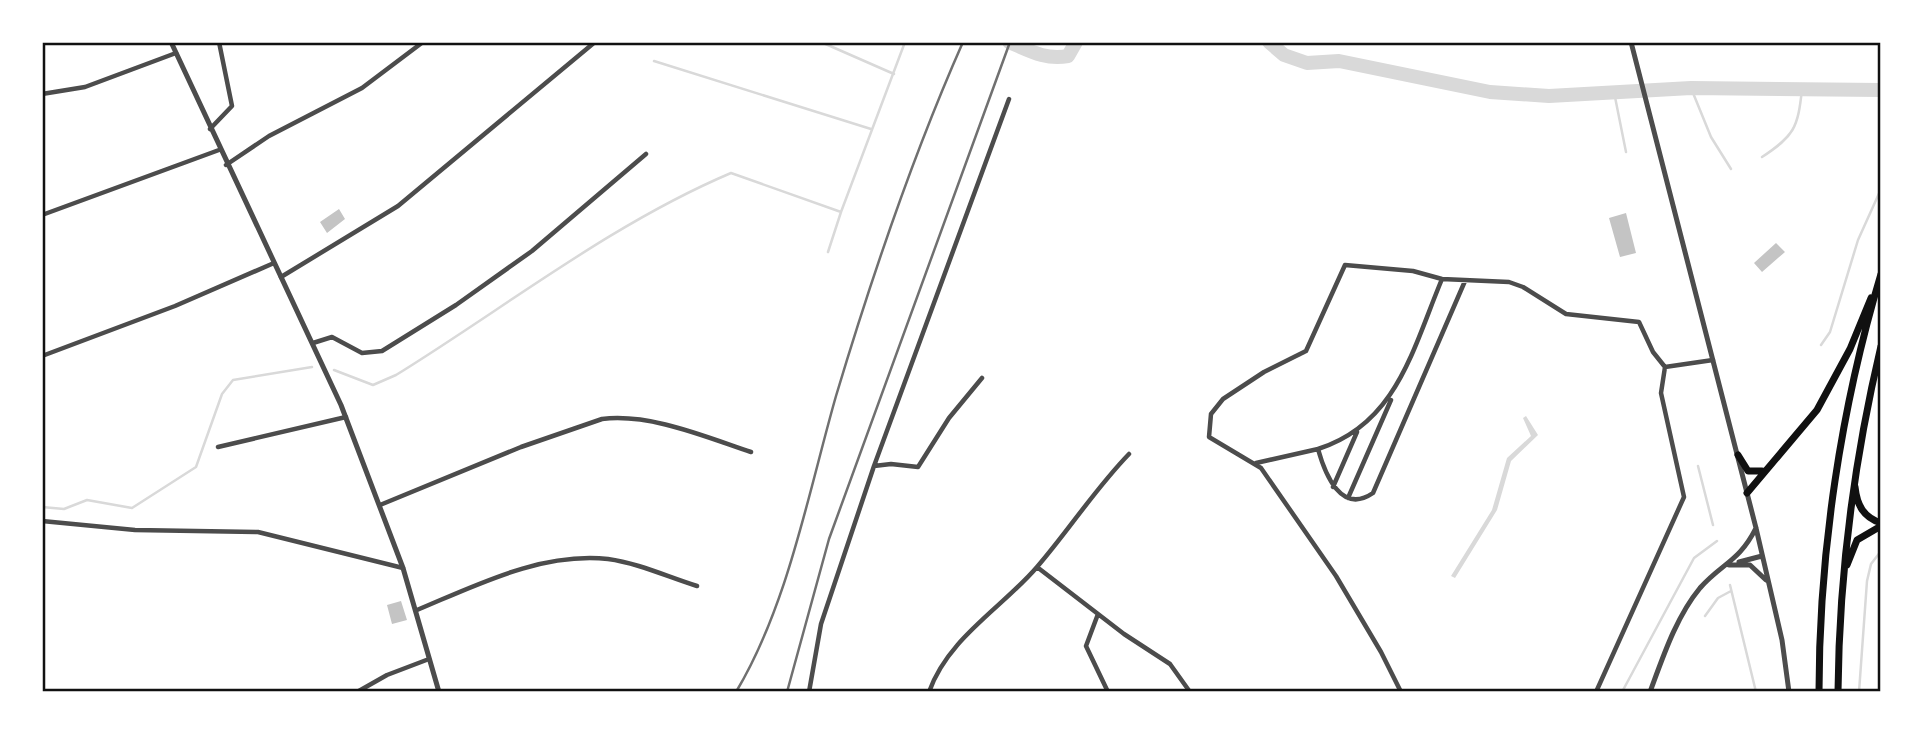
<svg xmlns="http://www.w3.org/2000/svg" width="1923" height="734" viewBox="0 0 1923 734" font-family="'Golos Text',sans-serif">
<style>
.water{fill:#d9d9d9}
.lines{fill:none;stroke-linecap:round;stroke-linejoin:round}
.stream{stroke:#d9d9d9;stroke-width:2.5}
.river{stroke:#d9d9d9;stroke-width:14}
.building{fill:#c4c4c4}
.minor{stroke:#4c4c4c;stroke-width:4.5}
.tertiary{stroke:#4c4c4c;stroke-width:5}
.trunk{stroke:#111;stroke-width:7}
.rail{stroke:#707070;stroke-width:2.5}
.neatline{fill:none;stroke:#111;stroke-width:2.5}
</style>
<rect width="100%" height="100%" fill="#fff"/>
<path class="water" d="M 1526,416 L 1538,435 L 1511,461 L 1497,510 L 1455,578 L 1451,576 L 1492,510 L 1507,458 L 1531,436 L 1523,418 Z"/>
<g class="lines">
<path class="stream" d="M 821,42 L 894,74
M 654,61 L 871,129
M 1691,88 L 1711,137 L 1731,169
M 1614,92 L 1626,152
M 1762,157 C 1794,136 1798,128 1802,89
M 828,252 L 841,212
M 1821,345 L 1830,332 L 1858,240 L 1881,189
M 334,370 L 373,385 L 396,375 C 506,307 611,224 731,173 L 841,212 L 905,42
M 1698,466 L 1713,525
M 42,507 L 64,509 L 87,500 L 132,508 L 196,467 L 222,394 L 233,380 L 312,367
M 1730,585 L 1756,692
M 1705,616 L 1718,598 L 1731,591
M 1622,692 L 1694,558 L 1717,541
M 1859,692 L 1867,581 L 1871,564 L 1881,551"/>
<path class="river" d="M 1009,42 C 1030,51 1045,60 1068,56 L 1076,42
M 1269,42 L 1284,55 L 1307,63 L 1339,61 L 1490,92 L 1549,96 L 1691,88 L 1881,90"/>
</g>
<path class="building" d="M 339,209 L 345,219 L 327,233 L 320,222 Z
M 1626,213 L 1636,253 L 1620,257 L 1609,218 Z
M 1776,243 L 1785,252 L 1762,272 L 1754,263 Z
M 401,601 L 407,620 L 392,624 L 387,605 Z"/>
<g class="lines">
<path class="minor" d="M 42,94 L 85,87 L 176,53
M 210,129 L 232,106 L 219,42
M 226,165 L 269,136 L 362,88 L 423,42
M 42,215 L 219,150
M 281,277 L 398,206 L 595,42
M 1442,279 C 1413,348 1397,424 1318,449 C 1325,474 1341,515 1373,493 L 1465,281
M 313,343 L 332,337 L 362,353 L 382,351 L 456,305 L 532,251 L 646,154
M 42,356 L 175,306 L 274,263
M 218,447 L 346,417
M 1256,463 L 1318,449
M 874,466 L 891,464 L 918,467 L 949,418 L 982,378
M 1333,487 L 1357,432
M 1348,498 L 1391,400
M 380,505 L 521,447 L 602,419 C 650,413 706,437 751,452
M 42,521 L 135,530 L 258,532 L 403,568
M 1037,567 L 1124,634 L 1170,664 L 1190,692
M 417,610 C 477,585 541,552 608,559 C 638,563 668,577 697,586
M 1098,614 L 1086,646 L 1108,692
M 357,692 L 387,675 L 429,659
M 809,692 L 821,624 L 874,466 L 1009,99
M 929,692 C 948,638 1002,608 1037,567 C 1069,530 1095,489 1129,454
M 1401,692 L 1381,652 L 1336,576 L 1261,468 L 1209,437 L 1211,414 L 1223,399 L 1264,372 L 1306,351 L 1345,265 L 1413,271 L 1442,279 L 1509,282 L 1523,287 L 1566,314 L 1639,322 L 1653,352 L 1665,367 L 1713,360
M 1596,692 L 1684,497 L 1661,393 L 1665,367"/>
<path class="tertiary" d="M 171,42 L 341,405 L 403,568 L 439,692
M 1631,42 L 1756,528 L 1782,640 L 1789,692
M 1739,562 L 1762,556
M 1729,565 L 1750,565 L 1766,580
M 1650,692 C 1663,657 1676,617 1700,588 C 1722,563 1739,562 1756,528"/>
<path class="trunk" d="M 1738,455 L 1748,471 L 1762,471
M 1855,487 C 1857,505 1863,517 1881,523
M 1747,493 L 1817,410 L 1850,349 L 1871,298
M 1847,565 L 1857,540 L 1881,526
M 1819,692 C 1819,553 1841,407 1881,274
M 1838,692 C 1839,575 1854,460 1881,346"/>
<path class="rail" d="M 736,692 C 788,605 808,494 836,396 C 872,276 912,157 963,42
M 787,692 L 829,539 L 1010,42"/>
</g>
<rect width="1923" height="734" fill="none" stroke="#ffffff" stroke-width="88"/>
<rect x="44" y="44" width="1835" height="646" class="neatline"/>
</svg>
